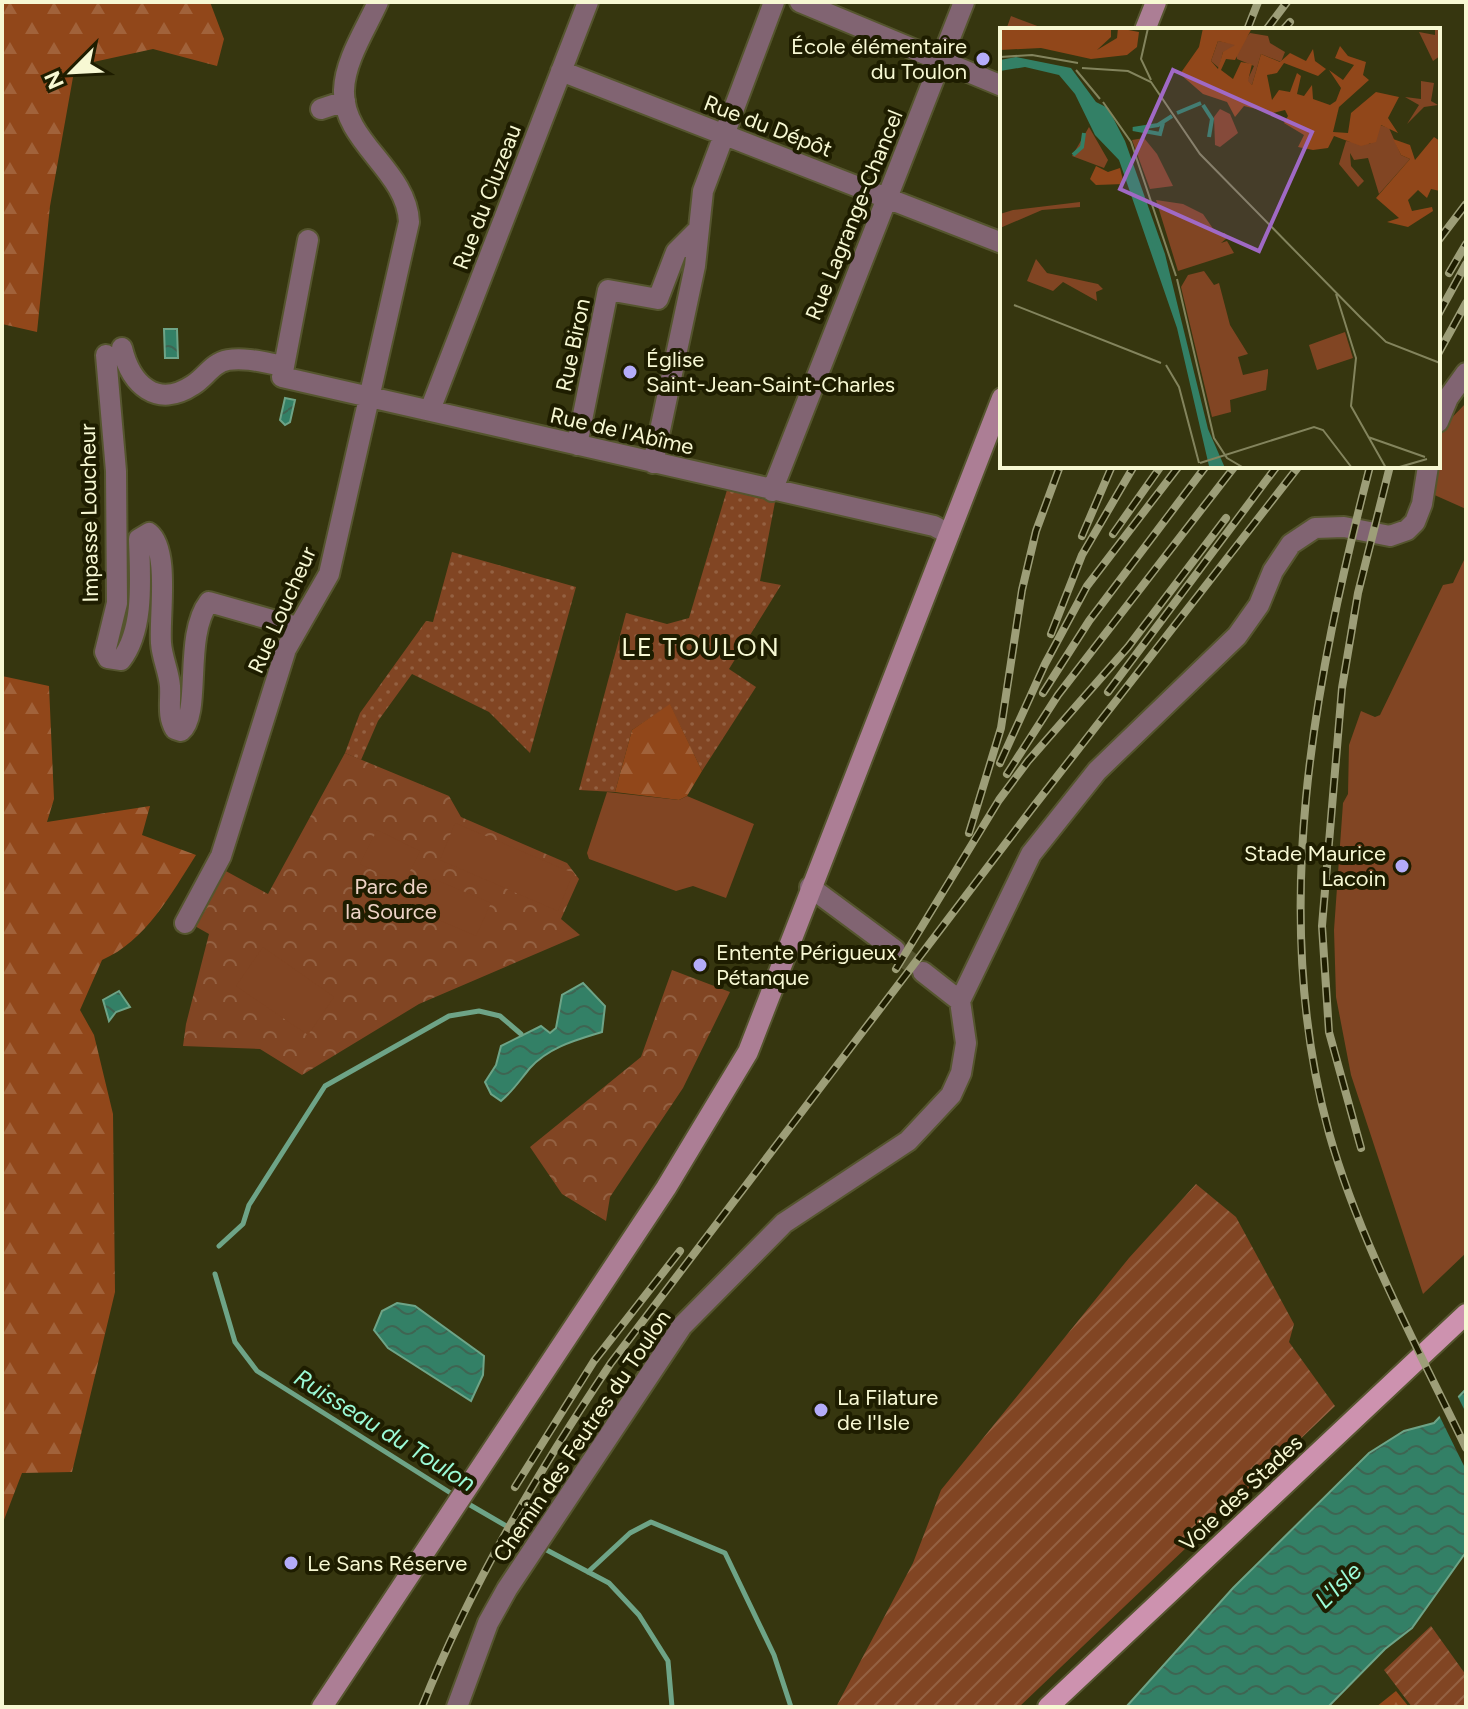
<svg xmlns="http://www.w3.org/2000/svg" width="1468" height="1709" viewBox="0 0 1468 1709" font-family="Figtree,sans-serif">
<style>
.grass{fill:url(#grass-dots)}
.forest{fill:url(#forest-firs)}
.park{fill:url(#park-crowns)}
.garden{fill:url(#garden-furrows)}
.pitch{fill:#814523}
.water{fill:url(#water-waves);stroke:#6ea487;stroke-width:2}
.pier{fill:#36360f}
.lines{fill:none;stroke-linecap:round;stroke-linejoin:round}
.stream{stroke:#6ea487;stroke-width:5}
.minor-tunnel{stroke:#53532c;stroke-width:20;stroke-dasharray:20 10;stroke-linecap:butt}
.minor-casing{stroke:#55552e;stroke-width:24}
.secondary-casing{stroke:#55552e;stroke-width:24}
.primary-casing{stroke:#55552e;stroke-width:24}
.minor{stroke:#816472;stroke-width:20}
.secondary{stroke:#ac7e95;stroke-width:20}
.primary{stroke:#cd92af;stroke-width:20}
.rail-casing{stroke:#9d9e78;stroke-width:8}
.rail{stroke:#1e1d00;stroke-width:5;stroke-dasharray:15;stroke-linecap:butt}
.poi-dot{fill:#b4acf9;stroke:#1e1d00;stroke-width:3}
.labels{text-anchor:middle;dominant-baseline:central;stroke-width:8;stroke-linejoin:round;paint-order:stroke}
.poi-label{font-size:22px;fill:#f7f8d3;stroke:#1e1d00;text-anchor:start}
.street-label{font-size:22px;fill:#f7f8d3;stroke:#1e1d00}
.park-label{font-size:22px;fill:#eed3c6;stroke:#1e1d00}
.water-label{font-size:24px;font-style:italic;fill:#9bfbd7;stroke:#1e1d00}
.quarter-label{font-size:26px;letter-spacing:2px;fill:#f7f8d3;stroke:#1e1d00}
.inset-river{fill:none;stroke:#338066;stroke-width:4}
.inset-road{fill:none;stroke:#83845d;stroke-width:2}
.view{fill:#a069c5;fill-opacity:0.15;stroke:#a069c5;stroke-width:4}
.inset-edge{fill:none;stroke:#f7f8d3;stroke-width:4}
</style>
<defs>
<pattern id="grass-dots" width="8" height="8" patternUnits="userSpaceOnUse" patternTransform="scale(2)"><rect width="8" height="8" fill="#814523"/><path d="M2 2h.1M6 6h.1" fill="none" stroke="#946142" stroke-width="1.8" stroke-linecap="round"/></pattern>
<pattern id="forest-firs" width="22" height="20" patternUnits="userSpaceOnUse" patternTransform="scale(2)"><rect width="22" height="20" fill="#91471a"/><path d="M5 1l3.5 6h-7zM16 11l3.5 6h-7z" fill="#a1623a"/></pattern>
<pattern id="park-crowns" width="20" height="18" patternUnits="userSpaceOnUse" patternTransform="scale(2)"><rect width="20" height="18" fill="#814523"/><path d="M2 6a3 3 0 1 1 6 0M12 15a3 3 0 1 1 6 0" fill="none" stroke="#946142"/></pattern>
<pattern id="garden-furrows" width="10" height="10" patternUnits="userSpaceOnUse" patternTransform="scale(2)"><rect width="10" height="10" fill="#814523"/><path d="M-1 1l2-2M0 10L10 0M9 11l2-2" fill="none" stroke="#946142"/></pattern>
<pattern id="water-waves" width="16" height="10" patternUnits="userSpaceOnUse" patternTransform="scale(2)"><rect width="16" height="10" fill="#338066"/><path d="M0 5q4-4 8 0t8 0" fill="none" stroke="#3e6552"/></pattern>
</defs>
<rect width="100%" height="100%" fill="#36360f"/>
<path class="grass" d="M 727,490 L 775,502 L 760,581 L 781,585 L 729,669 L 756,687 L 702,771 L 670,705 L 632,730 L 615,792 L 579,790 L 626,613 L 667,624 L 689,618 Z
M 452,552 L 576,587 L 530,753 L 489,712 L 412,674 L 378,721 L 361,760 L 345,753 L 360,713 L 426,621 L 433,622 Z"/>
<path class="forest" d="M 2,2 L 210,2 L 224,39 L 217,66 L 153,49 L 75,66 L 50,206 L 37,332 L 2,324 Z
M 2,676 L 49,686 L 54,799 L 47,822 L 150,806 L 142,835 L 196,855 C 171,894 146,941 102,960 L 80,1010 L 94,1035 L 113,1114 L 115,1292 L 72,1472 L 22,1473 L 2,1525 Z
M 670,704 L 702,771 L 687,796 L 679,800 L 615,792 L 632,730 Z
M 1396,1691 L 1409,1707 L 1376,1707 Z"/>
<path class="park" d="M 345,753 L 449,796 L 461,817 L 567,863 L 579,879 L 561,919 L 580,935 L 419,1004 L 302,1075 L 260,1049 L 183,1046 L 186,1024 L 209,934 L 193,925 L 224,870 L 268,894 Z
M 672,970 L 730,992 L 683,1088 L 610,1197 L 606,1221 L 562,1194 L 530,1147 L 641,1057 Z"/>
<path class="garden" d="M 1196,1184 L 1236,1217 L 1294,1324 L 1289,1342 L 1335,1406 L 1019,1707 L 836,1707 L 913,1563 L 941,1490 L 1129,1258 Z
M 1431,1626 L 1466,1675 L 1466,1707 L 1412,1707 L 1384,1670 Z"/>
<path class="pitch" d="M 1011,16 L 1048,30 L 1006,30 Z
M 1466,403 L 1466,509 L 1430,493 L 1434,466 L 1438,466 L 1440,430 Z
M 1464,560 L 1466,1253 L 1423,1294 L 1351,1075 L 1336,997 L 1334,930 L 1343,803 L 1348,794 L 1349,745 L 1361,711 L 1375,717 L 1380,715 L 1443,585 L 1453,583 Z
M 607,792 L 679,800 L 687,796 L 754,824 L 726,898 L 693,886 L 676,891 L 589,859 L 587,853 Z
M 455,823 L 573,873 L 558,911 L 440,860 Z
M 377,830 L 420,851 L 403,885 L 360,864 Z
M 434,879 L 491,903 L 476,936 L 420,912 Z
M 263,947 L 334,997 L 308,1035 L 236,986 Z"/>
<path class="water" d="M 164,329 L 177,329 L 178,358 L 165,358 Z
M 285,398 L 295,400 L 290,422 L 285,425 L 280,420 Z
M 583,983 L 605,1006 L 602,1032 C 576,1040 549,1047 530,1068 C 520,1080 513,1091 501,1101 L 491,1094 L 485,1082 L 496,1065 L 501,1046 L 541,1026 L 550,1033 L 556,1028 L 562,995 Z
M 119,991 L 130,1007 L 116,1012 L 109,1021 L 103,1000 Z
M 397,1303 L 415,1306 L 484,1356 L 483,1375 L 471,1401 L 388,1348 L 374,1330 L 382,1311 Z
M 1466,1389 L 1466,1552 L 1412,1628 L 1385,1649 L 1328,1707 L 1126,1707 L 1233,1588 L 1369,1453 L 1404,1431 L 1434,1423 Z"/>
<path class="pier" d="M 1456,1393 L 1466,1413 L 1466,1470 L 1438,1413 Z"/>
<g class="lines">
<path class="stream" d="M 219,1246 L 243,1224 L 249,1205 L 325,1086 L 449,1016 L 479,1011 L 500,1016 L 521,1034
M 215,1274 L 235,1342 L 257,1371 L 457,1497
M 465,1502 L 532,1541
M 541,1547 L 609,1583 L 639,1615 L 668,1661 L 672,1707
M 588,1572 L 630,1533 L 651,1522 L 725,1553 L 774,1655 L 791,1707"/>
<path class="minor-tunnel" d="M 895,950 L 923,972"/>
<g class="minor-casing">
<path id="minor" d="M 800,2 L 1002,86
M 561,71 L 1002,243
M 321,109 L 345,101
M 308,240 L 282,377 L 934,526 L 949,534
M 122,348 C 131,385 157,409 193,385 C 206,377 212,363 228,360 C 246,357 266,363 284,366
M 106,355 L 116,471 L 117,603 L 105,652 L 108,658 L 121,660 C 145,629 140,576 139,539 L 149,533 C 170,550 159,616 161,643 C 162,658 169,672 170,686 C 171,702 167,715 175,729 L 181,731 C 202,713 183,636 209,602 L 297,627
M 430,410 L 588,2
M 1438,422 L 1448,398 L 1466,373
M 577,445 L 608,290 L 658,299 L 676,252 L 699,229
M 653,463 L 695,266 L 703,191 L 774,2
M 772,491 L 964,2
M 810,887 L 895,950
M 185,923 L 221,856 L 286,649 L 329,574 L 409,222 C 407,170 342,142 344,90 C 345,60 366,29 378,2
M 923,972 L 960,1001
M 457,1707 L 488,1623 L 507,1589 L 682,1326 L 784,1223 L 908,1141 L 951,1095 L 961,1073 L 966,1043 L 960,1001 L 1031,854 L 1097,771 L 1237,636 L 1259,605 L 1273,571 L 1291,544 L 1315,528 L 1344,527 L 1390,536 L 1407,530 L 1415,522 L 1422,504 L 1428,466"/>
</g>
<g class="secondary-casing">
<path id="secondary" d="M 1145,30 L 1156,2
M 322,1707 L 666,1188 L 748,1052 L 1002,398"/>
</g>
<g class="primary-casing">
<path id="primary" d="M 1048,1707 L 1466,1314"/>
</g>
<use href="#minor" class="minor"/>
<use href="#secondary" class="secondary"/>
<use href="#primary" class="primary"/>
<g class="rail-casing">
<path id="rail" d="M 1247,30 L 1258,2
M 1266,30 L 1287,2
M 1283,30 L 1290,22
M 1438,241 L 1466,204
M 1449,273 L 1466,244
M 1438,315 L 1466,264
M 1438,354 L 1466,303
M 1370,466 C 1314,682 1269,913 1329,1133 C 1360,1243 1417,1346 1466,1448
M 1113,534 L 1161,466
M 1082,536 L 1112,466
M 1051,634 L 1082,555 L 1134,466
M 1108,692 L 1277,466
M 1043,693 L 1089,621 L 1206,466
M 1000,763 L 1045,664 L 1087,586 L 1179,466
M 1007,774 L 1058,695 L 1235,466
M 969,833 L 1001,728 L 1022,590 L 1036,531 L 1060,466
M 896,969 L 999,800 L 1028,761 L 1128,647 L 1226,518
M 1361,1148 L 1329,1032 L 1322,926 L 1342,688 L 1358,593 L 1390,466
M 515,1487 L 594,1361 L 680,1251
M 422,1707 C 471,1584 538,1472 611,1363 L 1034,806 L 1299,466"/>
</g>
<use href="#rail" class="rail"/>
</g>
<g class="poi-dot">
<circle cx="983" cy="59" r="8"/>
<circle cx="630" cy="372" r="8"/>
<circle cx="1402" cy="866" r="8"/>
<circle cx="700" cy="965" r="8"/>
<circle cx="821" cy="1410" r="8"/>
<circle cx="291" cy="1563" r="8"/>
</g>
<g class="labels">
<g class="poi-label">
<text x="967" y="46" text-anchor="end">École élémentaire<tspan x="967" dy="25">du Toulon</tspan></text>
<text x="646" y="359">Église<tspan x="646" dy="25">Saint-Jean-Saint-Charles</tspan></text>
<text x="1386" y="853" text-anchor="end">Stade Maurice<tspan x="1386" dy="25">Lacoin</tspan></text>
<text x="716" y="952">Entente Périgueux<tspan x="716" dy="25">Pétanque</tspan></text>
<text x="837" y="1397">La Filature<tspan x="837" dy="25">de l'Isle</tspan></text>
<text x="307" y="1563">Le Sans Réserve</text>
</g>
<g class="street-label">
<text transform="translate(768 126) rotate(21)">Rue du Dépôt</text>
<text transform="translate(487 197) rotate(-69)">Rue du Cluzeau</text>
<text transform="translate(854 215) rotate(-68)">Rue Lagrange-Chancel</text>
<text transform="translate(573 345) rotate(-78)">Rue Biron</text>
<text transform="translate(622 431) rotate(13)">Rue de l'Abîme</text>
<text transform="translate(89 513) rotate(-91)">Impasse Loucheur</text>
<text transform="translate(282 610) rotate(-66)">Rue Loucheur</text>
<text transform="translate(582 1436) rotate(-56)">Chemin des Feutres du Toulon</text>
<text transform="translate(1241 1493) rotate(-43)">Voie des Stades</text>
</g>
<g class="park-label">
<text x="391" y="886">Parc de<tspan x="391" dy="25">la Source</tspan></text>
</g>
<g class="water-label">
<text transform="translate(385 1430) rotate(32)">Ruisseau du Toulon</text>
<text transform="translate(1338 1585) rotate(-44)">L'Isle</text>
</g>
<g class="quarter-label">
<text x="701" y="647">LE TOULON</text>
</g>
</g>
<g transform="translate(1000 28)">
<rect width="440" height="440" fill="#36360f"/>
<path d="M 435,0 L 440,0 L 440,28 L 433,33 L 419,4 L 435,7 ZM 250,5 L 268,8 L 270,15 L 285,24 L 281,34 L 261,26 L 252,57 L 247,53 L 254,38 L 237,31 L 236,23 L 223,24 L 219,40 L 211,33 L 218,13 L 240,17 ZM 421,53 L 434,55 L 431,73 L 438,77 L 424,79 L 407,96 L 419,77 L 405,69 L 421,71 ZM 380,97 L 389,100 L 401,127 L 410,131 L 379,166 L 368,130 L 354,132 L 350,125 L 351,138 L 364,153 L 358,159 L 339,136 L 346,113 L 370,116 ZM 89,99 L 108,132 L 104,140 L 72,128 ZM 36,231 L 47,245 L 98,256 L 103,261 L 96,264 L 97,273 L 63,254 L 53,263 L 27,253 Z" fill="#814523"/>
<path d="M 0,0 L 111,1 L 111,9 L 97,22 L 117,10 L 118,0 L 139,4 L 137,19 L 127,27 L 91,31 L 41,20 L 0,22 ZM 203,0 L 252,0 L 235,32 L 226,31 L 221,42 L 233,51 L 241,34 L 252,36 L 248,53 L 252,57 L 261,26 L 280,34 L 290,25 L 306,33 L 313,21 L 315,33 L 326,41 L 318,48 L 284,35 L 277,45 L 267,47 L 272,72 L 279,62 L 290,64 L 297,45 L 301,48 L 297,66 L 304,68 L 312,57 L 313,71 L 330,77 L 336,73 L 341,60 L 329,42 L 343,52 L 354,37 L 335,30 L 340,18 L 348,28 L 366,34 L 363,47 L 369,52 L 339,79 L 333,104 L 348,105 L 351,85 L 376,64 L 399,69 L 388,90 L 398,105 L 381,97 L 376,114 L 361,118 L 334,108 L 328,120 L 313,122 L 298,119 L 304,107 L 284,95 L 288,88 L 285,82 L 273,85 L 244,78 L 235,89 L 227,74 L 203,66 L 180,46 L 199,19 ZM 218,13 L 235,17 L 223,24 L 218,41 L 211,33 ZM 434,109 L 440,113 L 440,163 L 431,161 L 427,170 L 418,162 L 408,172 L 412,183 L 432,179 L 433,183 L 408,199 L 387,194 L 399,190 L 376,170 L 410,131 L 401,127 L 393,111 L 410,117 L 415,132 ZM 96,138 L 108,144 L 120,140 L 124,156 L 96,157 L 90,151 Z" fill="#91471a" fill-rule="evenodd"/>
<path d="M 345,304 L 353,330 L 317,342 L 309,317 Z" fill="#814523"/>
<path d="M 220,81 L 230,86 L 238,105 L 220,119 L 215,117 L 214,89 Z" fill="#814523"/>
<path d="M 144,110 L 157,126 L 173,158 L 150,161 L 132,112 ZM 80,174 L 80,179 L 42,182 L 0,200 L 0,186 L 13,182 Z" fill="#814523"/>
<path d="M 156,172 L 183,176 L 203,186 L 216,205 L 225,205 L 227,210 L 221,215 L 227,213 L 234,225 L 178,243 ZM 204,243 L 214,257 L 219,255 L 230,297 L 248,326 L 238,329 L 243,347 L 268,341 L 268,345 L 266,362 L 230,372 L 231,384 L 212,389 L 181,259 L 188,247 Z" fill="#814523"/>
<path d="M 16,29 L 71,40 L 96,74 L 108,80 L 125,113 L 165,226 L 208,401 L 225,440 L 209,438 L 177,300 L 119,132 L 95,107 L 75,66 L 59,47 L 25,39 L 0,43 L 0,32 Z" fill="#338066"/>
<path class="inset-river" d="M 203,77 L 212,91 L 209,109M 177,85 L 201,75M 163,95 L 160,106 L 133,101 L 158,97 L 172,88M 73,127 L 82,119 L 84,105M 149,198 L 160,231"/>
<path class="inset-road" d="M 148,0 L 141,31 L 151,52M 0,29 L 32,27 L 78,35M 82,40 L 128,43 L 151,54 L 200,126 L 363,292M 76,42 L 100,71M 103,74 L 131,114 L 176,248M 177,251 L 214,410 L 227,430 L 244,440M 336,266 L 356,330 L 351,378 L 386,440M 14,277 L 161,335M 359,288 L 386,314 L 440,335M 166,337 L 179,359 L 199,435M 368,409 L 425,429M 200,435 L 314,399 L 323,402 L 352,440M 396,440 L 427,431"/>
<path class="view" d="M 173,42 L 312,104 L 259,223 L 120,161 Z"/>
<rect width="440" height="440" class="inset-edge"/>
</g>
<rect width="1468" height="1709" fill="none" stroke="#f7f8d3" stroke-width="8"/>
<g transform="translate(72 72) rotate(246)" stroke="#1e1d00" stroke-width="6" paint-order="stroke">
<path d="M0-6L14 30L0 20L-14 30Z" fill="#f7f8d3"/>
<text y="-12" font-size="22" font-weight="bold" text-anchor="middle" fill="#f7f8d3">N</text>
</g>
</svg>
